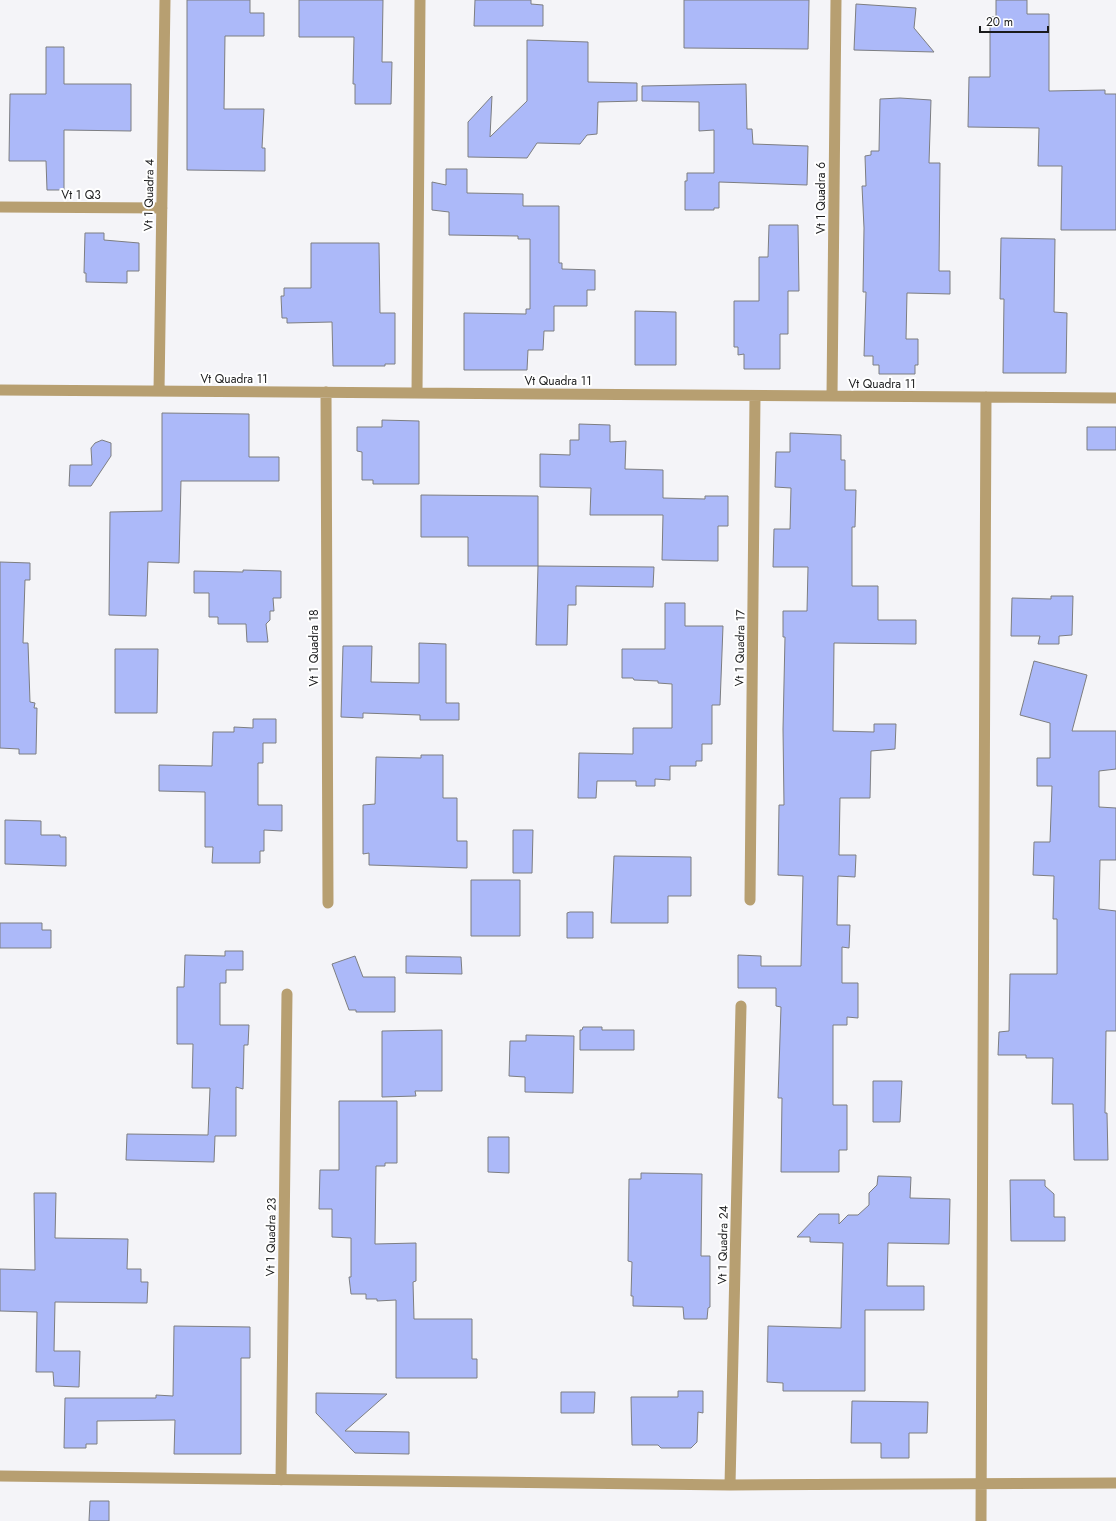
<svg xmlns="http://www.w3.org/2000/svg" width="1116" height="1521" viewBox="0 0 1116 1521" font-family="Jost,sans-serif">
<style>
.building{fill:#acb9f9;stroke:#7d7e81}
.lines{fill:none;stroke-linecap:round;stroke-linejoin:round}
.minor{stroke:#b79f71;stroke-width:11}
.labels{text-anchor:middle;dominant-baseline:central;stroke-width:4;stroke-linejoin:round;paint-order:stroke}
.street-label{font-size:12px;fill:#1a1b1c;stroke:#fff}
</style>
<rect width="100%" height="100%" fill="#f4f4f8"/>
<path class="building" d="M 187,0 L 250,0 L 250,13 L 264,13 L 264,36 L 225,36 L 224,109 L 264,109 L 262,148 L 265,148 L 265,171 L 187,170 Z
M 299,0 L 383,0 L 382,62 L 392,62 L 391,104 L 355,104 L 355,84 L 353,84 L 354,37 L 299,37 Z
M 475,0 L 531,0 L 531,4 L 543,5 L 543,26 L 474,26 Z
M 684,0 L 809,0 L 808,49 L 684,48 Z
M 996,0 L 1027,0 L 1027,14 L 1049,14 L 1049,91 L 1105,90 L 1105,94 L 1116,94 L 1116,230 L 1061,230 L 1062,166 L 1038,166 L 1039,128 L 968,127 L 969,77 L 990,77 L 990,17 L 996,17 Z
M 856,4 L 916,8 L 914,28 L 934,52 L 854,50 Z
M 527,40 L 588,42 L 588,82 L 637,83 L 637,101 L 598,102 L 597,134 L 587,135 L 580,144 L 537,143 L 527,158 L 468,157 L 468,122 L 492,96 L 490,137 L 527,101 Z
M 46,47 L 64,47 L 64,84 L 131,84 L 131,131 L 64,130 L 64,190 L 47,190 L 46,161 L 9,161 L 10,94 L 46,94 Z
M 746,84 L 747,129 L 752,129 L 753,144 L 808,146 L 807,185 L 719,182 L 719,208 L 714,208 L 714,210 L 685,210 L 685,181 L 687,181 L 687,173 L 714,173 L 714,130 L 699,131 L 699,102 L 642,101 L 642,86 Z
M 900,98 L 931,100 L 929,163 L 940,163 L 939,271 L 950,271 L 950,294 L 907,293 L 906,339 L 918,339 L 918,365 L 915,365 L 915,374 L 879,374 L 879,365 L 873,365 L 873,356 L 864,356 L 866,292 L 863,292 L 864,228 L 862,186 L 866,186 L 865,156 L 871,155 L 871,151 L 879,151 L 880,99 Z
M 446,169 L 467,169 L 467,193 L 523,194 L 523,206 L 559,206 L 559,263 L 562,263 L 562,269 L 595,270 L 595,290 L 587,290 L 587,306 L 554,306 L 554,331 L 544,331 L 543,350 L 528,350 L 527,370 L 464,370 L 464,313 L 526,314 L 526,309 L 530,309 L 530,239 L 518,239 L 518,236 L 449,235 L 449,212 L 432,210 L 432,182 L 446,185 Z
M 769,225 L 798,225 L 799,291 L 788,291 L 788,334 L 780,334 L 780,369 L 744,369 L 744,354 L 738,355 L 738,347 L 734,347 L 734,301 L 759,301 L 759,257 L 768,257 Z
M 85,233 L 104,233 L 104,240 L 139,243 L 139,271 L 127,271 L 127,283 L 86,282 L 86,273 L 84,273 Z
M 1001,238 L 1055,239 L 1054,312 L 1067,313 L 1066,373 L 1003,373 L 1004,299 L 1000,299 Z
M 311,243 L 379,243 L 380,313 L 395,313 L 395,364 L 385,364 L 385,366 L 333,366 L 332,322 L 287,323 L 287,318 L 282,318 L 281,296 L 284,296 L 284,288 L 311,288 Z
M 635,311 L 676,312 L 676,365 L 635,365 Z
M 162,413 L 249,414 L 249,457 L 279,457 L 279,481 L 181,481 L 179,563 L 148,562 L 146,616 L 109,615 L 110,512 L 162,511 Z
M 382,420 L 419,421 L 419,484 L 373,484 L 373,480 L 362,480 L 362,452 L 357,451 L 357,427 L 382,427 Z
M 579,424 L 610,425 L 610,442 L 626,441 L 625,469 L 663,470 L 663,498 L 705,499 L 705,496 L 728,496 L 728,526 L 718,526 L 718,561 L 662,560 L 663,515 L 590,515 L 591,488 L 540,487 L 540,454 L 570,455 L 570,440 L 579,440 Z
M 1087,427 L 1116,427 L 1116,450 L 1087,450 Z
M 790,433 L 841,435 L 841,460 L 845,460 L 845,490 L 856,490 L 855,527 L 852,527 L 852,586 L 878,586 L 878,620 L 916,620 L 916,644 L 834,643 L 833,731 L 874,732 L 874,724 L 896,724 L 895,749 L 871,751 L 870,798 L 840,798 L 839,855 L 856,855 L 855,877 L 838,876 L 837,925 L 850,925 L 849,948 L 842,947 L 842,983 L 858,983 L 858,1018 L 847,1017 L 847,1025 L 833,1025 L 833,1105 L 847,1105 L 847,1150 L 839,1150 L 839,1172 L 781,1172 L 782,1098 L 778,1098 L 781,1007 L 776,1006 L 776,988 L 738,988 L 738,955 L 761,956 L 761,966 L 801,966 L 803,876 L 778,875 L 779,805 L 784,805 L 783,729 L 785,637 L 783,637 L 783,611 L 807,611 L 808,567 L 773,567 L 774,529 L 790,529 L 791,488 L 775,487 L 776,452 L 790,452 Z
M 102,440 L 111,443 L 111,456 L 91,486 L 69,486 L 70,465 L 92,465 L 91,448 L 95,443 Z
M 421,495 L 538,496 L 538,566 L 654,567 L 653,587 L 576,586 L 576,605 L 568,605 L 567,645 L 536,645 L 538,566 L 468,566 L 468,537 L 421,537 Z
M 0,562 L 30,563 L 30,580 L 25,580 L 23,643 L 28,643 L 30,702 L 35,703 L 34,708 L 37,708 L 36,754 L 19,754 L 19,749 L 0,748 Z
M 243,570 L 281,571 L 281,598 L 273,598 L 274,611 L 270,611 L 270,620 L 266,624 L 268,642 L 247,642 L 246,624 L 218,624 L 218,617 L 209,617 L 209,593 L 194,593 L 194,571 L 243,572 Z
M 1051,596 L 1073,596 L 1072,635 L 1059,636 L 1059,644 L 1038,644 L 1040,636 L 1011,636 L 1012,598 L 1051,599 Z
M 665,603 L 685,603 L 685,626 L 723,626 L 720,705 L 712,705 L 712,744 L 702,744 L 702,761 L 696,761 L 696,766 L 670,766 L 670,780 L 655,779 L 655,786 L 636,786 L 636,781 L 597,781 L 596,798 L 578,798 L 579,753 L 633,754 L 633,728 L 672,728 L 672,684 L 658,683 L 658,681 L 634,680 L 633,678 L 622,678 L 622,649 L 665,649 Z
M 419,643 L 446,644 L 446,703 L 459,703 L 459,720 L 420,720 L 420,715 L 363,713 L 363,718 L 341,717 L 343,646 L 372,646 L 371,682 L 419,683 Z
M 115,649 L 158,649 L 157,713 L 115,713 Z
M 1034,661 L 1087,675 L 1072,731 L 1116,731 L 1116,769 L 1099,771 L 1099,807 L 1116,808 L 1116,860 L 1100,860 L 1099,909 L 1116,911 L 1116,1031 L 1106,1031 L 1105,1113 L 1107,1113 L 1108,1160 L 1074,1160 L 1073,1104 L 1052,1104 L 1053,1058 L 1026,1058 L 1026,1055 L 998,1055 L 999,1032 L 1009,1031 L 1010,974 L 1057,974 L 1057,919 L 1053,919 L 1054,876 L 1033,875 L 1034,842 L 1050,842 L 1052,786 L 1037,786 L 1037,758 L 1050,758 L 1050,723 L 1020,715 Z
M 253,719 L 276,719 L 276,743 L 263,743 L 263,763 L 258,763 L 258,805 L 282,805 L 282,831 L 264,830 L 264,851 L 260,851 L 260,863 L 212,863 L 213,847 L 205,847 L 205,792 L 159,791 L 159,765 L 212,766 L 213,732 L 234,732 L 234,727 L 253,728 Z
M 421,755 L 443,755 L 443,798 L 457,798 L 457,841 L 467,841 L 467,868 L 369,865 L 369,853 L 363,854 L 363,805 L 375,804 L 376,757 L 421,758 Z
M 5,820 L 41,821 L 41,835 L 60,835 L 60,837 L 66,837 L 66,866 L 5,864 Z
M 513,830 L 533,830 L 532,873 L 513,873 Z
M 614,856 L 691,857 L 691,896 L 668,896 L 668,923 L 611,923 Z
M 471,880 L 520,880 L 520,936 L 471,936 Z
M 570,912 L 593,912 L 593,938 L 567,938 L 567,913 Z
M 0,923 L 42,923 L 42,930 L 51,930 L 51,948 L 0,948 Z
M 225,951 L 243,951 L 243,970 L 226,970 L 226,983 L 220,983 L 220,1025 L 249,1025 L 248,1045 L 244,1045 L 243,1089 L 236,1087 L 236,1136 L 215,1136 L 214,1162 L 126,1160 L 127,1134 L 208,1135 L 210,1088 L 192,1088 L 193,1044 L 177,1044 L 177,987 L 184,987 L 185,955 L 225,956 Z
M 355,956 L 363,977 L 395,977 L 395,1012 L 356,1012 L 356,1010 L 349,1010 L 332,964 Z
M 406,956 L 461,957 L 462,974 L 406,973 Z
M 583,1027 L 602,1027 L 602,1030 L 634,1030 L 634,1050 L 580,1050 L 580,1030 L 582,1030 Z
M 442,1030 L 442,1091 L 415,1091 L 416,1096 L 382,1097 L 382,1031 Z
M 526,1035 L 574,1036 L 573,1093 L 525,1092 L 525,1077 L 509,1076 L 510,1041 L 526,1041 Z
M 873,1081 L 902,1081 L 900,1122 L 873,1122 Z
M 339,1101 L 397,1101 L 397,1163 L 385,1163 L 385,1166 L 376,1166 L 375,1244 L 416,1243 L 416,1281 L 413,1282 L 414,1319 L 472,1319 L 472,1359 L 477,1359 L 477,1378 L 396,1378 L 396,1300 L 377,1301 L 377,1299 L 366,1299 L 366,1294 L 351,1294 L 349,1277 L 351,1277 L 351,1238 L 332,1237 L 332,1209 L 319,1209 L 320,1170 L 339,1170 Z
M 488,1137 L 509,1137 L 509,1173 L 488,1172 Z
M 641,1173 L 702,1174 L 701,1256 L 710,1256 L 710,1307 L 708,1308 L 707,1319 L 684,1319 L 683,1307 L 633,1306 L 633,1296 L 631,1296 L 632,1262 L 628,1261 L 629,1179 L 641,1179 Z
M 878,1176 L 911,1177 L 910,1198 L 950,1199 L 949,1244 L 888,1243 L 887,1286 L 924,1286 L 924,1310 L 865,1310 L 865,1391 L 783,1391 L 783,1383 L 767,1382 L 768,1326 L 841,1328 L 843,1243 L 810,1242 L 810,1237 L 797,1237 L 819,1214 L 839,1214 L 839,1224 L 848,1215 L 858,1215 L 869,1205 L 869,1193 L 877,1185 Z
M 1010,1180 L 1045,1180 L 1045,1186 L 1054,1194 L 1054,1217 L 1065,1217 L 1065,1241 L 1011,1241 Z
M 34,1193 L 56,1193 L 55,1238 L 128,1239 L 127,1269 L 141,1269 L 141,1282 L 148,1282 L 147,1303 L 55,1302 L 54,1351 L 80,1351 L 79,1387 L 54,1386 L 53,1372 L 36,1372 L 37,1312 L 0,1311 L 0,1269 L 35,1270 Z
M 174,1326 L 250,1327 L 250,1358 L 241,1358 L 241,1454 L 174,1454 L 175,1420 L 97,1421 L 97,1444 L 86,1444 L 86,1448 L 64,1448 L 65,1398 L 156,1398 L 156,1395 L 173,1396 Z
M 678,1391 L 703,1391 L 703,1413 L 698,1412 L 697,1442 L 691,1448 L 661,1448 L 658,1445 L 632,1445 L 631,1397 L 678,1397 Z
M 561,1392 L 595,1392 L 594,1413 L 561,1413 Z
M 316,1393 L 387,1394 L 345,1431 L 409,1432 L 409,1454 L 355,1453 L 316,1413 Z
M 852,1401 L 928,1402 L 927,1433 L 909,1433 L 909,1458 L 881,1458 L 881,1443 L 851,1443 Z
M 90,1501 L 109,1501 L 109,1521 L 89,1521 Z"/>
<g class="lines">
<path class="minor" d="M 0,207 L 162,208
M 0,390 L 1116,398
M 159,391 L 165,0
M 326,392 L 328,903
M 417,393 L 420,0
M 832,396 L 836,0
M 750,900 L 755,396
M 0,1476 L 730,1485 L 1116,1483
M 281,1480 L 287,994
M 730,1485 L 741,1006
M 981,1521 L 986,397"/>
</g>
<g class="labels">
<g class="street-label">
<text x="81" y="195">Vt 1 Q3</text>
<text transform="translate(149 195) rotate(-89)">Vt 1 Quadra 4</text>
<text transform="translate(821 198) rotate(-90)">Vt 1 Quadra 6</text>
<text x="234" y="379">Vt Quadra 11</text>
<text x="558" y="381">Vt Quadra 11</text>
<text x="882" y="384">Vt Quadra 11</text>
<text transform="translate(314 648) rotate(-90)">Vt 1 Quadra 18</text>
<text transform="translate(740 648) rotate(-89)">Vt 1 Quadra 17</text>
<text transform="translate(271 1237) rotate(-89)">Vt 1 Quadra 23</text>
<text transform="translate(723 1245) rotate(-89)">Vt 1 Quadra 24</text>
</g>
</g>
<path d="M980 26v6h68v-6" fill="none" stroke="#1a1b1c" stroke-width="2"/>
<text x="986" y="26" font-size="12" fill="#1a1b1c" stroke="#ffffff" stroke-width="3" paint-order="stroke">20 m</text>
</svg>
